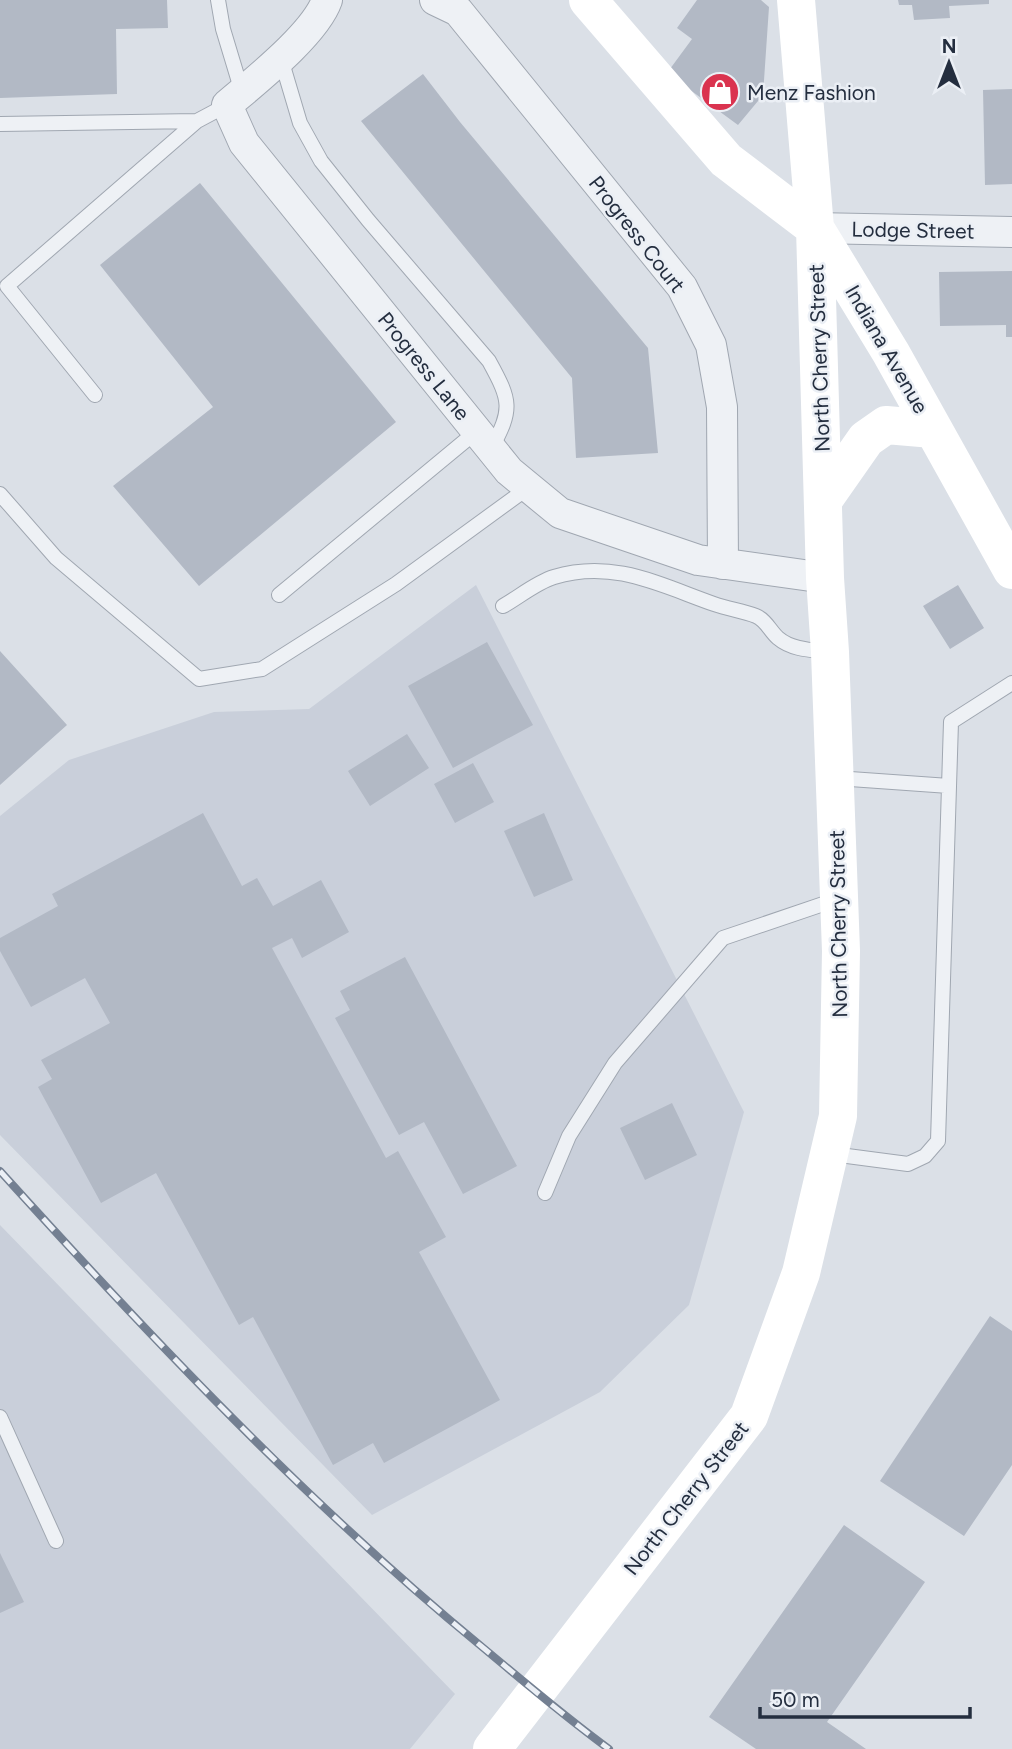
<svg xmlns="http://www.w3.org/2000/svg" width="1012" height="1749" viewBox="0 0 1012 1749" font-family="Figtree,sans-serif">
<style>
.built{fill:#c9cfda}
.building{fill:#b2b9c5}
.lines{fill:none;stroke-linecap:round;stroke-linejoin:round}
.lane-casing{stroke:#a0a7b1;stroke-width:16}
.street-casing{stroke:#a0a7b1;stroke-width:32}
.lane{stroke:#eef1f5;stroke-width:14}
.street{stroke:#eef1f5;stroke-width:30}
.secondary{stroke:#fff;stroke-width:38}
.rail-casing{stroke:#748092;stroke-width:8}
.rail{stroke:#ebeff5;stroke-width:5;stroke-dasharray:16;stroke-linecap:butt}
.labels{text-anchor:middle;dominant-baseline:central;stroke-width:5;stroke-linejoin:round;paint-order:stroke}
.poi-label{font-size:21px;fill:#242e3f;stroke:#ebeff5;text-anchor:start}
.street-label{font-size:21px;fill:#242e3f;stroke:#ebeff5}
</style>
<rect width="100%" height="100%" fill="#dbe0e7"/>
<path class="built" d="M 476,585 L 744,1112 L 689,1305 L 600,1392 L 372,1515 L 0,1135 L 0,816 L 69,760 L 214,712 L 309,709 Z
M 0,1225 L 455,1694 L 410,1749 L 0,1749 Z"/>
<path class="building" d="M 0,0 L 167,0 L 168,28 L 116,29 L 117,94 L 0,98 Z
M 697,0 L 761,0 L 769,7 L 763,95 L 738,125 L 667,73 L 692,39 L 677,28 Z
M 898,0 L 989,0 L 989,4 L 949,6 L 950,18 L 914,20 L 912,5 L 899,5 Z
M 423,74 L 460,122 L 648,348 L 658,453 L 576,458 L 572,378 L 361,121 Z
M 1012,89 L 1012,184 L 985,185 L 983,90 Z
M 200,183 L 396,422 L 199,586 L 113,486 L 213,407 L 100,265 Z
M 1012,271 L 1012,337 L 1006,337 L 1006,325 L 940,326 L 939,272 Z
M 958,585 L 984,628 L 950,649 L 923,606 Z
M 487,642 L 533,725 L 453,768 L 408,686 Z
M 0,651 L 67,725 L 0,785 Z
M 407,734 L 429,768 L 370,806 L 348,771 Z
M 473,763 L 494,802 L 455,823 L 434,784 Z
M 203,813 L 242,886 L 257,878 L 273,906 L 321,880 L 349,932 L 302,958 L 292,938 L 272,948 L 386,1158 L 398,1151 L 446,1237 L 419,1252 L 500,1400 L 384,1463 L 373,1443 L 333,1465 L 253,1317 L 239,1325 L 156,1173 L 101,1203 L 38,1087 L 52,1079 L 41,1060 L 110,1023 L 85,978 L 31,1007 L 0,951 L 0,938 L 58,906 L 52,894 Z
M 544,813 L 573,880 L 534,897 L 504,831 Z
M 405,957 L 517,1166 L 463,1194 L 424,1122 L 399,1135 L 335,1018 L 350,1010 L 340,991 Z
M 672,1103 L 697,1155 L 645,1180 L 620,1128 Z
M 990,1316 L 1012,1331 L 1012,1465 L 964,1536 L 880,1481 Z
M 844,1525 L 925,1582 L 827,1722 L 866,1749 L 756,1749 L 709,1717 Z
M 0,1553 L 24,1602 L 0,1613 Z"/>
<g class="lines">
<g class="lane-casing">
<path id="lane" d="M 218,0 L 223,29 L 242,92
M 281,59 L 300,123 L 321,161 L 368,220 L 489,361 C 511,401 513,409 491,449
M 0,124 L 197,121
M 95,395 L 7,286 L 197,121 L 227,105
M 0,494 L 56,558 L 199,679 L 262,669 L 396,584 L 529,487
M 279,595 L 477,431
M 503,606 C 519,597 537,582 554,577 C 613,559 660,585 714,604 C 728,609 743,611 756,616 C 766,620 770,631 778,638 C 792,650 812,650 829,652
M 836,778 L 949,786
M 832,1154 L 908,1164 L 925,1156 L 938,1141 L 951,722 L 1012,683
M 545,1193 L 569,1136 L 615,1063 L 723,938 L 838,899
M 0,1417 L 56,1541"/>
</g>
<g class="street-casing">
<path id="street" d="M 327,0 C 315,34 255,81 227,105 L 244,143 L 509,471 L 560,513 L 698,560 L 825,578
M 435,0 L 458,11 L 682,287 L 711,345 L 722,407 L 723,564
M 815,228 L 1012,232"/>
</g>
<use href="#lane" class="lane"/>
<use href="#street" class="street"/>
<path class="secondary" d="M 588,0 L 726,160 L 815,228 L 891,353 L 1012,570
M 824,499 L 866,439 L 886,425 L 933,429
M 492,1749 L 749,1416 L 801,1273 L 838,1116 L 841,951 L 830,652 L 825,578 L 815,228 L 796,0"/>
<g class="rail-casing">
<path id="rail" d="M 0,1171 C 152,1339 307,1503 481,1646 C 523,1681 565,1717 609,1749"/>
</g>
<use href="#rail" class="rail"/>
</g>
<defs>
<g id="shop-disc" transform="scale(2.0125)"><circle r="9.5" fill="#da334f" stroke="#ebeff5"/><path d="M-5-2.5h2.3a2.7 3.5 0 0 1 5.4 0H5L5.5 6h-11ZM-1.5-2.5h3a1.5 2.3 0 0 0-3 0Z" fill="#fff"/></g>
</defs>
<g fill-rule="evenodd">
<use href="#shop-disc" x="720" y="92"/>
</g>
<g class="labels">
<g class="poi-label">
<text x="747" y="92">Menz Fashion</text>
</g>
<g class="street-label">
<text transform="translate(913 230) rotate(1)">Lodge Street</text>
<text transform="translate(637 234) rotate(52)">Progress Court</text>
<text transform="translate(887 349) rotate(60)">Indiana Avenue</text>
<text transform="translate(819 358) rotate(-92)">North Cherry Street</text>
<text transform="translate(424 366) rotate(51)">Progress Lane</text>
<text transform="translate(838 924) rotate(-91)">North Cherry Street</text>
<text transform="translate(686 1498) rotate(-52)">North Cherry Street</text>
</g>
</g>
<g transform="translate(949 63)" stroke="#ebeff5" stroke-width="5" paint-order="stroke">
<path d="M0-5L12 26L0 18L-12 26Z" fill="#242e3f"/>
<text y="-10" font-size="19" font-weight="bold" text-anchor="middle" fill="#242e3f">N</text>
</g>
<path d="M760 1707v10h210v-10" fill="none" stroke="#242e3f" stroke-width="3.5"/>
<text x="771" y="1707" font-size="21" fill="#242e3f" stroke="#ebeff5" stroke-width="5" paint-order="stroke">50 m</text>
</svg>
